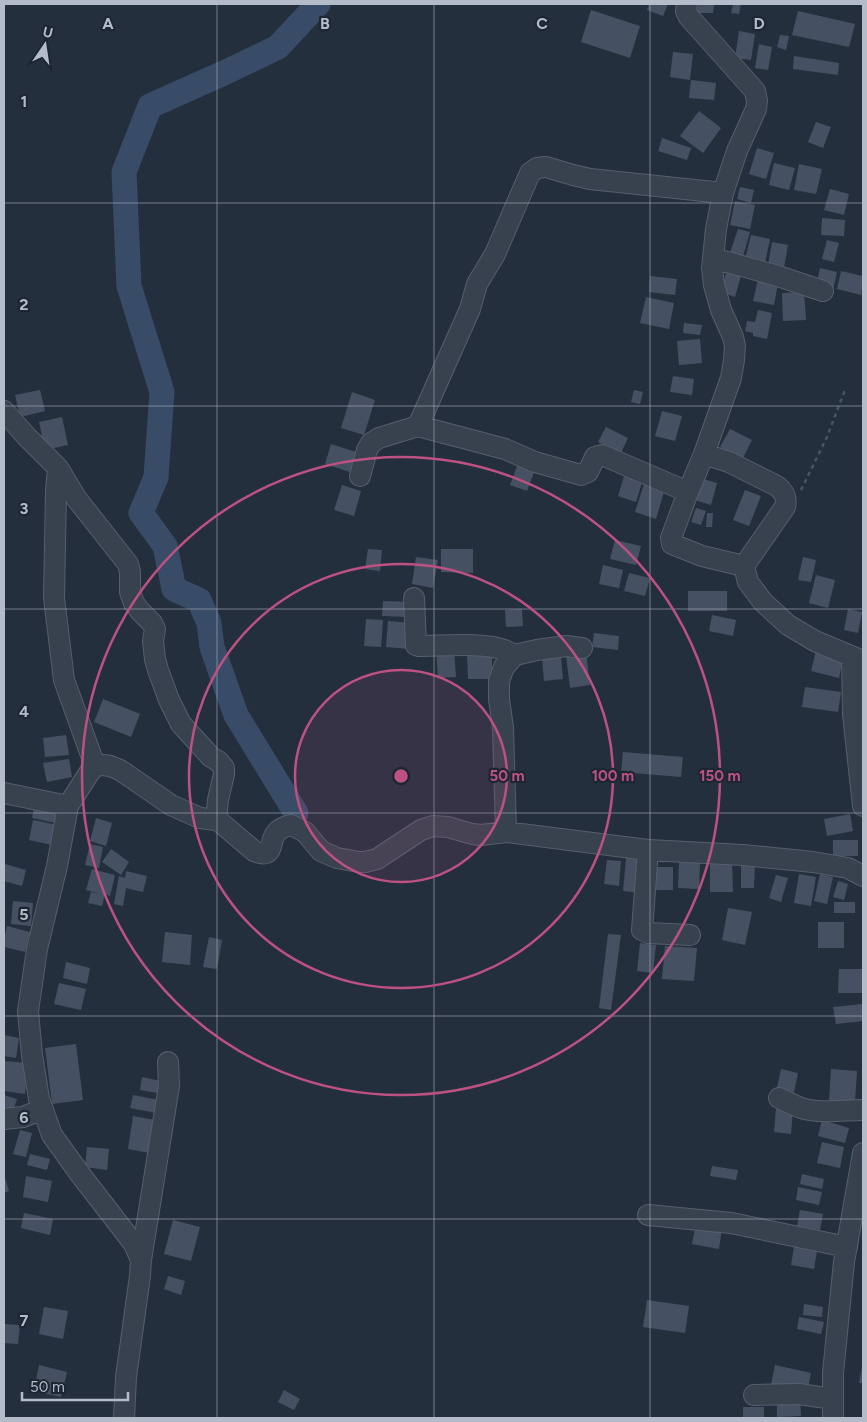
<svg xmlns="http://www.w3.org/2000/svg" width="867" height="1422" viewBox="0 0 867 1422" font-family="Figtree,sans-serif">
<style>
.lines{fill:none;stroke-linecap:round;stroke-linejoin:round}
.river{stroke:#394c67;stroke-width:25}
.building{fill:#455162}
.minor-casing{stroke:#565f6c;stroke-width:22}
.path{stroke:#44595c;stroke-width:2.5;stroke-dasharray:4 4;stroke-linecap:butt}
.minor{stroke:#38414e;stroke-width:20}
.grid{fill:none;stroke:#b4bcc9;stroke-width:1;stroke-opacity:0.55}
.ring{fill:none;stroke:#bd5182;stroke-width:2.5}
.grid-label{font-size:16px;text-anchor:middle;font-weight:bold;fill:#b4bcc9;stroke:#1d2633;stroke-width:4.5;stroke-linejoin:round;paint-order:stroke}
.centre{fill:#bd5182;stroke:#1d2633;stroke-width:2.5}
.ring-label{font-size:15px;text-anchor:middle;font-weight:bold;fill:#bd5182;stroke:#1d2633;stroke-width:4.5;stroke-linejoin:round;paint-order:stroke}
</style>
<rect width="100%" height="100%" fill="#242f3e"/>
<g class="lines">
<path class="river" d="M 296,813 L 236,715 L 212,647 L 209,623 L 199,600 L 174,589 L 165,546 L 141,513 L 156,477 L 162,392 L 129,286 L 124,172 L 150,106 L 226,72 L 278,47 L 318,4"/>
</g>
<path class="building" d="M 649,4 L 668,4 L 663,16 L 647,10 Z
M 691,4 L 714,4 L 713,13 L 691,13 Z
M 733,4 L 741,4 L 739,14 L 731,13 Z
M 591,10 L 640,26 L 630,58 L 581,42 Z
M 798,11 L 855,24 L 849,47 L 792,35 Z
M 739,31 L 755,34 L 751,60 L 735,58 Z
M 780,35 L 789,36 L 786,50 L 777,47 Z
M 759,44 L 772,47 L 768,70 L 755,68 Z
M 673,52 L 693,54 L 690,80 L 670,77 Z
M 794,56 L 839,63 L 838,75 L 793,69 Z
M 691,80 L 716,83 L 714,100 L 689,98 Z
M 699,111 L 721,128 L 703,153 L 680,136 Z
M 816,122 L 831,127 L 823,148 L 808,142 Z
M 662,138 L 691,148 L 687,160 L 658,151 Z
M 757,148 L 774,153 L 766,179 L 749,174 Z
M 774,163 L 795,168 L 789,190 L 769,185 Z
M 799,164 L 822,169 L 816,194 L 794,190 Z
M 740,187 L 754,190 L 751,203 L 737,199 Z
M 830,189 L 849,194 L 844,215 L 824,210 Z
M 735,201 L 755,205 L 750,229 L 730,225 Z
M 822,218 L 845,220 L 844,236 L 821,235 Z
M 738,229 L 750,232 L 742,260 L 729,256 Z
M 751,235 L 770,239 L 765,263 L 745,259 Z
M 827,240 L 839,243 L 834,262 L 822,259 Z
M 772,242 L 788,245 L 784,268 L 768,265 Z
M 728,267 L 742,272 L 735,297 L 720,292 Z
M 820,268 L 837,272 L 833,290 L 816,286 Z
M 841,271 L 863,276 L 863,284 L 861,295 L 837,289 Z
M 759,275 L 779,278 L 774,305 L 753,301 Z
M 650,276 L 677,279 L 675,295 L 649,292 Z
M 804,292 L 806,320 L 783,321 L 782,293 Z
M 646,297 L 674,303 L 669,329 L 640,323 Z
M 758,310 L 772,313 L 767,339 L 753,336 L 753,333 L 745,331 L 747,321 L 755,322 Z
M 684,323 L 702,325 L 700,335 L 683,333 Z
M 700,339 L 702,363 L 679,365 L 677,341 Z
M 673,376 L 694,379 L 692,395 L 670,392 Z
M 40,390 L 45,411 L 20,417 L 15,395 Z
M 634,390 L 643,392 L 640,404 L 631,402 Z
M 352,392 L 375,400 L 364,435 L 341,428 Z
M 662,411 L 682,416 L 675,441 L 655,436 Z
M 62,417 L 68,445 L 45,450 L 39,422 Z
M 606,427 L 628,438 L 621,453 L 598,442 Z
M 730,429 L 752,440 L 743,458 L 720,447 Z
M 331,444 L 356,452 L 350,472 L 325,464 Z
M 519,461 L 536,467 L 527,491 L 510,485 Z
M 625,473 L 643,479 L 636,502 L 618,496 Z
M 697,477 L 717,483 L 711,505 L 691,499 Z
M 645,481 L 665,488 L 656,519 L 635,512 Z
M 342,485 L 361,491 L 354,516 L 334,510 Z
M 745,490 L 761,496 L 749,526 L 733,520 Z
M 696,508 L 706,511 L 701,525 L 691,522 Z
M 707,513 L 713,513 L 712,527 L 706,527 Z
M 615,540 L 641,546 L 636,565 L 610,559 Z
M 368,549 L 382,550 L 380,571 L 365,569 Z
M 441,549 L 473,549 L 473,573 L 441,572 Z
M 416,557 L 438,560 L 433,588 L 412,584 Z
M 803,557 L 816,560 L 811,582 L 798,580 Z
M 603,565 L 623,570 L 619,588 L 599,584 Z
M 629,573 L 650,578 L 645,596 L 624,591 Z
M 816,575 L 835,580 L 828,608 L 809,603 Z
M 688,591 L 727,591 L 727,611 L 688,611 Z
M 383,601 L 411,602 L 410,617 L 382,616 Z
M 522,609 L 523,626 L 506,627 L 505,610 Z
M 848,609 L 862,612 L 858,633 L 844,630 Z
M 712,615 L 736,620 L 733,636 L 709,631 Z
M 366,619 L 383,620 L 381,647 L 364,646 Z
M 388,621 L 411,623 L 409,649 L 386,647 Z
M 594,633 L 619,636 L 618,650 L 592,647 Z
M 454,648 L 456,677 L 438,678 L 436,650 Z
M 816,651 L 843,658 L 839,678 L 811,671 Z
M 586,653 L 590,685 L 570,688 L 566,656 Z
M 492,654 L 492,679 L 468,679 L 467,655 Z
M 561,657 L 563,679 L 544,681 L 542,658 Z
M 805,687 L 841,692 L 838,712 L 802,707 Z
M 103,699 L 140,714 L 131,737 L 94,722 Z
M 66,735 L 69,755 L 45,757 L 43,738 Z
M 623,752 L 683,757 L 681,777 L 621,772 Z
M 69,759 L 72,777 L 47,782 L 43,763 Z
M 34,807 L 58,812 L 56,823 L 32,818 Z
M 850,814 L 853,831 L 827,836 L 824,819 Z
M 96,818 L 112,823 L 106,846 L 90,841 Z
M 33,820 L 57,825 L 52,845 L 29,840 Z
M 833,840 L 858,840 L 858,856 L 833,856 Z
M 90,844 L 103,847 L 99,868 L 85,865 Z
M 111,849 L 129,862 L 121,875 L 102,862 Z
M 626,858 L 645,860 L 642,893 L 623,891 Z
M 741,859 L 755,860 L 754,888 L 741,888 Z
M 607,860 L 621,861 L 619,886 L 604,884 Z
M 710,860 L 732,860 L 733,892 L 710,892 Z
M 679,862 L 700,863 L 699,889 L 678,888 Z
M 5,864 L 26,870 L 22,886 L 4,881 Z
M 654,867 L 673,867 L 673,890 L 654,890 Z
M 92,869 L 115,875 L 110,896 L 105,894 L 102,906 L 88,903 L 91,892 L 101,894 L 86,890 Z
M 126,871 L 147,876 L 143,892 L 126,888 L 123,906 L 114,904 L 119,876 L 125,878 Z
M 799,874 L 816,877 L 811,906 L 794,903 Z
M 820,874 L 833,877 L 827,904 L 814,901 Z
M 776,875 L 788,878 L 781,902 L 769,898 Z
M 838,881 L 848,884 L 844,900 L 833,897 Z
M 13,901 L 33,903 L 31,926 L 11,924 Z
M 834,902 L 855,902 L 855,913 L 834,913 Z
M 728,908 L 752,912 L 745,945 L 722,940 Z
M 818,922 L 844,922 L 844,948 L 818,948 Z
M 7,926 L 30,932 L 25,952 L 4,947 L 4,940 Z
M 165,932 L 192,935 L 190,965 L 162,962 Z
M 608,934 L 621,935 L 611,1010 L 599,1008 Z
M 209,937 L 222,940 L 217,969 L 203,967 Z
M 640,943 L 656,945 L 653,973 L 637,971 Z
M 665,946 L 697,948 L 694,981 L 662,979 Z
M 66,962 L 90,968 L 87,984 L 63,978 Z
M 839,969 L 863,969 L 863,993 L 838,993 Z
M 59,983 L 86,989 L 81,1010 L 54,1004 Z
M 862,1004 L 863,1021 L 836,1024 L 833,1007 Z
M 4,1035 L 19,1038 L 16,1058 L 4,1056 Z
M 76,1044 L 83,1100 L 52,1104 L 45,1048 Z
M 4,1061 L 28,1063 L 25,1094 L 4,1091 Z
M 781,1069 L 798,1073 L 794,1092 L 777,1088 Z
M 831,1069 L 857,1071 L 855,1103 L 829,1101 Z
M 142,1077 L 166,1082 L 163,1094 L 140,1090 Z
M 4,1095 L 17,1099 L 12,1114 L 4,1111 Z
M 133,1095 L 159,1100 L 156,1113 L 130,1108 Z
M 776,1108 L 793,1110 L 791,1134 L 774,1132 Z
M 133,1116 L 161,1121 L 155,1154 L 128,1149 Z
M 822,1120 L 849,1128 L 845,1143 L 818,1136 Z
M 20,1130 L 32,1133 L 26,1157 L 13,1154 Z
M 822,1142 L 844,1147 L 840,1168 L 817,1163 Z
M 87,1147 L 109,1149 L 107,1170 L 85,1167 Z
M 30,1154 L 50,1159 L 47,1170 L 27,1165 Z
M 712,1166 L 738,1170 L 736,1180 L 710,1176 Z
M 802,1174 L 824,1179 L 822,1189 L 800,1184 Z
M 4,1175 L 9,1191 L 4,1193 Z
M 26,1176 L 52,1181 L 48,1202 L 23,1197 Z
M 798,1187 L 822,1192 L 819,1205 L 796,1200 Z
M 800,1210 L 823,1214 L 820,1230 L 797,1226 Z
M 24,1213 L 53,1219 L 50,1235 L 21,1228 Z
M 173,1220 L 200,1227 L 191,1261 L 164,1254 Z
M 696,1223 L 722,1228 L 719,1249 L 692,1244 Z
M 795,1241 L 818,1245 L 814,1269 L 791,1265 Z
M 168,1276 L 185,1281 L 181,1295 L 164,1289 Z
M 647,1300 L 689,1306 L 685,1333 L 643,1327 Z
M 804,1304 L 823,1307 L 822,1317 L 803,1315 Z
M 44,1307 L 68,1311 L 63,1339 L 39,1334 Z
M 799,1317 L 824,1322 L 821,1334 L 797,1329 Z
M 4,1324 L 20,1325 L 18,1344 L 4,1343 Z
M 39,1365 L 67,1372 L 61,1397 L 34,1391 Z
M 775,1365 L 811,1373 L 807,1393 L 771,1385 Z
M 862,1367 L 863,1368 L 863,1383 L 859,1383 Z
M 284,1390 L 300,1399 L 294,1410 L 278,1402 Z
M 800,1397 L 801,1416 L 777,1417 L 777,1398 Z
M 743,1407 L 764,1407 L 764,1418 L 743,1418 Z"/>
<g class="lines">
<g class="minor-casing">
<path id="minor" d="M 687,4 L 686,11 L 689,17 L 755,91 L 757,101 L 756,109 L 737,151 L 723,193 L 716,229 L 712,268 L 714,285 L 721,310 L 733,337 L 735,346 L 734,360 L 731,378 L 704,454 L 729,462 L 777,486 C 785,492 787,498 785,507 L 744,566 L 748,582 L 763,602 L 788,625 L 815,641 L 863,661
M 713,258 L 778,276 L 823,291
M 4,411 L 27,437 L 58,468 L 76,498 L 128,564 L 130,572 L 130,592 L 134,603 L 140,611 L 152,623 L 155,629 L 153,641 L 155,659 L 158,670 L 169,700 L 181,724 L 211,757 L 218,761 L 224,768 L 224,774 L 218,800 L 216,820
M 418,426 L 470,309 L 477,284 L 495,254 L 530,173 L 537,168 L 546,167 L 573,175 L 590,179 L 723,193
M 704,454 L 688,492 L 671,538 L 672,544 L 702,556 L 744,566
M 58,468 L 56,491 L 54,598 L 64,680 L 95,766
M 360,476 L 367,450 L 371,443 L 379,438 L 418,426 L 505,449 L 535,462 L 581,475 L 588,472 L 595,457 L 602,455 L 688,492
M 414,598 L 416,645 L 419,646 C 441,646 485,642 504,650 C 508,651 511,654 515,655
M 852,657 L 853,714 L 863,806
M 4,793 L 68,806
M 506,832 L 648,850 L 743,855 L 813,862 L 848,868 L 863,876
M 648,850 L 642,930 L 648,933 L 690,935
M 779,1098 C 786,1101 793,1105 801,1108 C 820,1114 843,1110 863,1110
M 4,1119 L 23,1117 L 43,1109
M 648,1215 L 731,1223 L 847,1247
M 141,1260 L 169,1086 L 168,1062
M 754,1395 L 799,1394 L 833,1399
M 124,1418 L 126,1377 L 140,1276 L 141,1260 L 134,1244 L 80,1174 L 52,1135 L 39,1099 L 32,1055 L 28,1011 L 37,949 L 57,866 L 68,806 L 89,773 L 95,766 L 103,765 L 110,766 L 120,770 L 171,805 L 200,818 L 216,820 L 220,822 L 254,851 C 257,852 262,855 266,853 C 276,849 266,830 291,825 L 305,832 L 321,851 L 337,858 L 359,862 L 365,862 L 377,859 L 421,830 L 433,826 L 448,827 L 472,834 L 481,835 L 506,832 L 503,728 L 499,699 L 499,681 L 504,667 L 515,655 L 537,650 L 566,646 L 582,648
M 833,1418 L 833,1373 L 844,1262 L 863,1153"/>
</g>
<path class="path" d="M 801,490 L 827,437 L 845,390"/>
<use href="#minor" class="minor"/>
</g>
<path class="grid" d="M 217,4 L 217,1418M 434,4 L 434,1418M 650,4 L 650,1418M 4,203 L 863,203M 4,406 L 863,406M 4,609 L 863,609M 4,813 L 863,813M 4,1016 L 863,1016M 4,1219 L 863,1219"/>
<circle cx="401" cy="776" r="106" fill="#bd5182" fill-opacity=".12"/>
<g class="ring">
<circle cx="401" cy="776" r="106"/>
<circle cx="401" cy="776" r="212"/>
<circle cx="401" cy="776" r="319"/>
</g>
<g class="grid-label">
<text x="108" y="29">A</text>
<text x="325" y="29">B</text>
<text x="542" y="29">C</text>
<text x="759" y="29">D</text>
<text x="24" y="107">1</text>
<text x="24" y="310">2</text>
<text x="24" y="514">3</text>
<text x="24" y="717">4</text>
<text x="24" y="920">5</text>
<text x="24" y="1123">6</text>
<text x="24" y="1326">7</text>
</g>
<circle cx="401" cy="776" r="8" class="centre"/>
<g class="ring-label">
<text x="507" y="781">50 m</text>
<text x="613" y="781">100 m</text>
<text x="720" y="781">150 m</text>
</g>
<rect width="867" height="1422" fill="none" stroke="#b4bcc9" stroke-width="10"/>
<g transform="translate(45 45) rotate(13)" stroke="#1d2633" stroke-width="4" paint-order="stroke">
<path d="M0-4L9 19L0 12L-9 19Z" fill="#b4bcc9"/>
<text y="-8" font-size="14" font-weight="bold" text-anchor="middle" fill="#b4bcc9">U</text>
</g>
<path d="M22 1392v8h106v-8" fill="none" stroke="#b4bcc9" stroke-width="2.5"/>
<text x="30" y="1392" font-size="15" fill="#b4bcc9" stroke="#1d2633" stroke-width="4" paint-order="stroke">50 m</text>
</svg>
